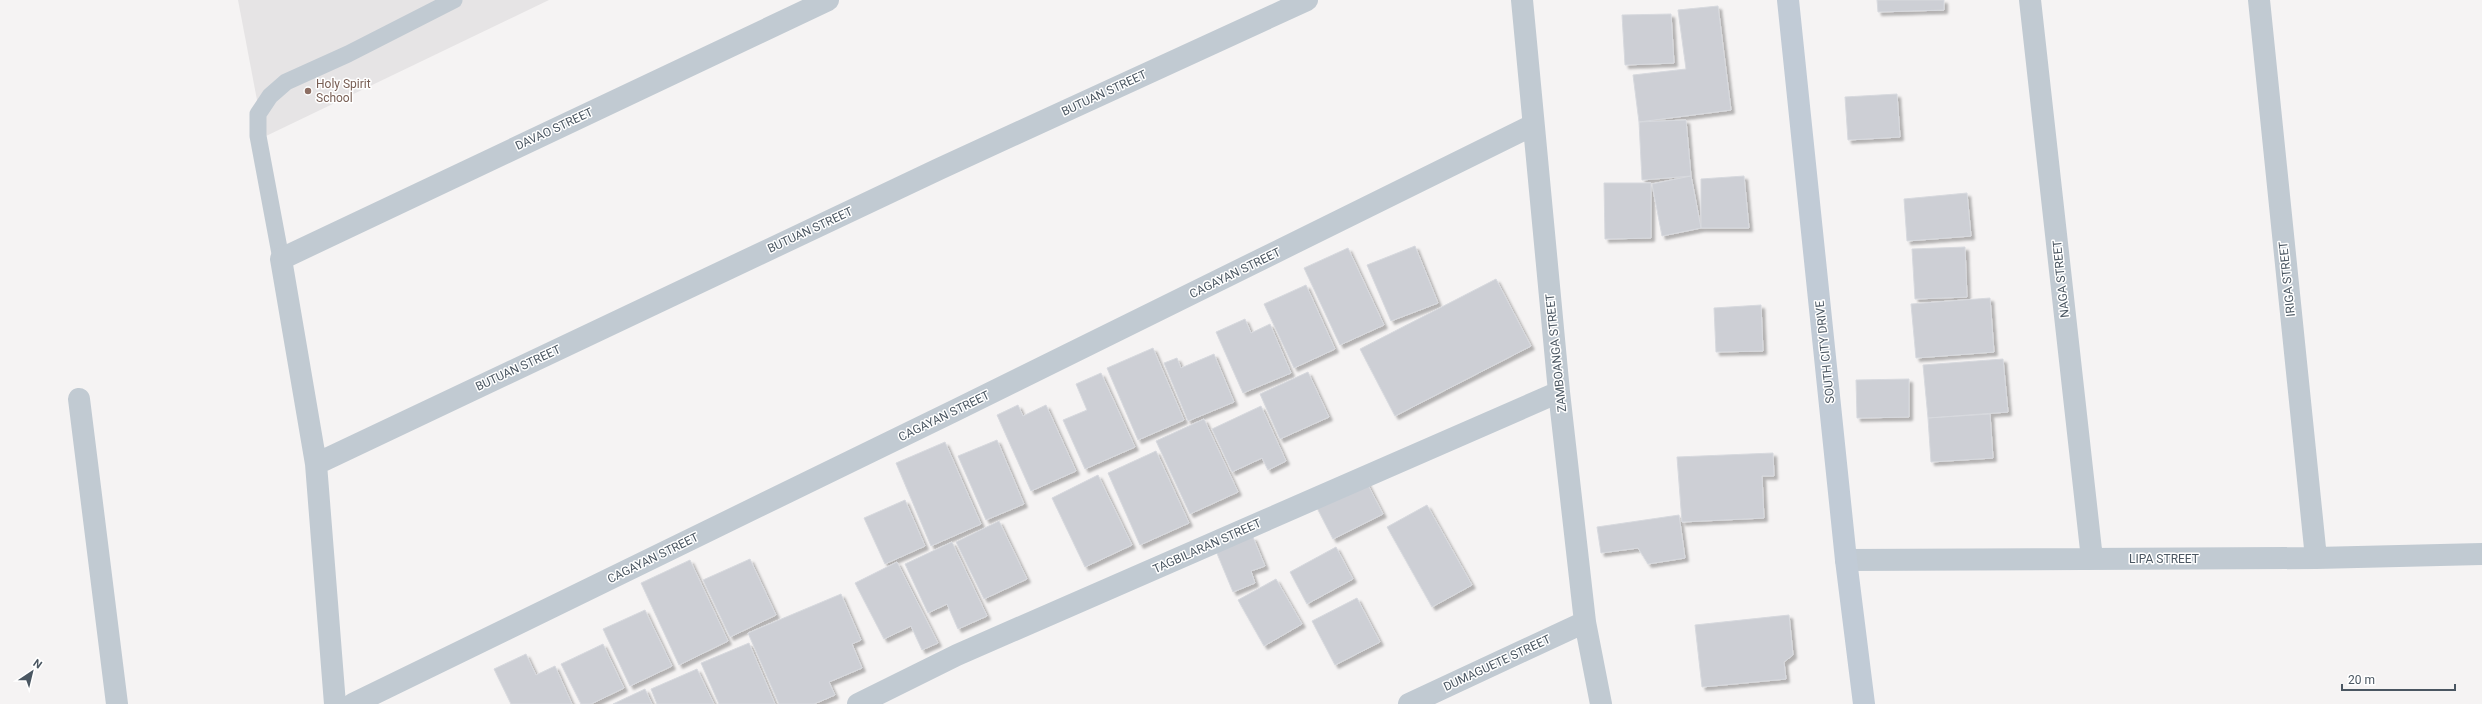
<svg xmlns="http://www.w3.org/2000/svg" width="2482" height="704" viewBox="0 0 2482 704" font-family="Roboto,sans-serif">
<style>
.education{fill:#e6e4e5}
.building{fill:#cdcfd5;stroke:#d7d9de;filter:url(#shadow)}
.lines{fill:none;stroke-linecap:round;stroke-linejoin:round}
.lane{stroke:#c1cad2;stroke-width:17}
.street{stroke:#c1cad2;stroke-width:22}
.secondary{stroke:#c1cbd6;stroke-width:22}
.education-dot{fill:#8d6e63;stroke:#fff;stroke-width:1.5}
.labels{text-anchor:middle;dominant-baseline:central;stroke-width:3;stroke-linejoin:round;paint-order:stroke}
.education-label{font-size:12px;fill:#785e54;stroke:#fff;text-anchor:start}
.street-label{font-size:12px;fill:#4a5661;stroke:#fff}
</style>
<defs>
<filter id="shadow"><feDropShadow dx="3.5" dy="3.5" stdDeviation="1" flood-color="#0004"/></filter>
</defs>
<rect width="100%" height="100%" fill="#f5f3f3"/>
<path class="education" d="M 238,0 L 549,0 L 264,137 Z"/>
<path class="building" d="M 1877,0 L 1944,0 L 1944,10 L 1878,12 Z
M 1718,6 L 1731,110 L 1639,122 L 1633,75 L 1686,69 L 1678,10 Z
M 1671,14 L 1674,63 L 1625,65 L 1622,15 Z
M 1897,94 L 1900,137 L 1848,140 L 1845,97 Z
M 1686,120 L 1691,176 L 1642,180 L 1639,122 Z
M 1691,176 L 1701,228 L 1662,236 L 1652,184 Z
M 1744,176 L 1749,228 L 1701,228 L 1701,179 Z
M 1604,183 L 1651,183 L 1651,238 L 1605,239 Z
M 1967,193 L 1971,236 L 1907,241 L 1904,199 Z
M 1415,246 L 1438,303 L 1391,321 L 1367,265 Z
M 1965,247 L 1967,297 L 1915,299 L 1912,249 Z
M 1348,248 L 1384,325 L 1340,345 L 1304,268 Z
M 1496,279 L 1531,346 L 1395,416 L 1360,349 Z
M 1306,285 L 1335,349 L 1294,368 L 1264,304 Z
M 1990,298 L 1994,352 L 1916,358 L 1911,304 Z
M 1761,305 L 1763,351 L 1716,352 L 1714,308 Z
M 1245,319 L 1251,333 L 1270,324 L 1291,373 L 1243,393 L 1216,332 Z
M 1153,348 L 1184,420 L 1138,440 L 1107,368 Z
M 1214,354 L 1234,402 L 1188,421 L 1164,363 L 1177,358 L 1181,368 Z
M 2003,359 L 2008,412 L 1928,418 L 1923,365 Z
M 1308,372 L 1329,417 L 1280,439 L 1260,394 Z
M 1101,373 L 1135,447 L 1085,469 L 1063,420 L 1087,410 L 1076,384 Z
M 1909,379 L 1909,417 L 1857,418 L 1856,380 Z
M 1018,405 L 1023,416 L 1046,405 L 1076,471 L 1031,491 L 997,415 Z
M 1261,406 L 1286,461 L 1268,470 L 1262,458 L 1232,472 L 1212,429 Z
M 1990,414 L 1993,458 L 1931,462 L 1928,418 Z
M 1204,419 L 1238,492 L 1190,514 L 1156,441 Z
M 997,440 L 1024,504 L 986,520 L 958,456 Z
M 945,442 L 981,524 L 931,546 L 896,463 Z
M 1156,451 L 1189,523 L 1140,545 L 1108,473 Z
M 1773,453 L 1774,476 L 1762,476 L 1764,518 L 1682,522 L 1677,457 Z
M 1098,475 L 1132,545 L 1085,567 L 1052,498 Z
M 1366,481 L 1383,514 L 1333,539 L 1316,506 Z
M 905,500 L 925,546 L 885,564 L 864,518 Z
M 1427,505 L 1472,585 L 1432,607 L 1387,527 Z
M 1679,515 L 1685,558 L 1648,564 L 1638,548 L 1601,553 L 1597,527 Z
M 999,521 L 1027,579 L 984,599 L 956,542 Z
M 1253,537 L 1265,566 L 1251,571 L 1255,583 L 1233,592 L 1216,551 Z
M 952,542 L 987,616 L 958,629 L 947,604 L 928,613 L 905,564 Z
M 1336,547 L 1353,579 L 1307,604 L 1290,572 Z
M 750,559 L 776,615 L 730,637 L 703,580 Z
M 690,560 L 728,641 L 679,665 L 641,583 Z
M 897,562 L 938,643 L 922,650 L 911,626 L 884,639 L 855,583 Z
M 1276,579 L 1302,624 L 1264,646 L 1238,600 Z
M 841,594 L 861,640 L 852,644 L 862,668 L 829,682 L 835,695 L 814,704 L 779,704 L 748,633 Z
M 1357,598 L 1380,642 L 1335,665 L 1312,621 Z
M 645,610 L 672,666 L 630,686 L 603,629 Z
M 1789,615 L 1793,655 L 1784,662 L 1786,679 L 1702,687 L 1695,625 Z
M 749,643 L 775,704 L 719,704 L 701,663 Z
M 603,644 L 624,688 L 591,704 L 581,704 L 561,664 Z
M 526,654 L 536,675 L 555,666 L 572,704 L 511,704 L 494,669 Z
M 697,669 L 714,704 L 657,704 L 651,689 Z
M 645,689 L 652,704 L 613,704 Z"/>
<g class="lines">
<path class="lane" d="M 281,259 L 258,136 L 258,114 L 270,96 L 286,82 L 348,54 L 454,0"/>
<path class="street" d="M 1522,0 L 1559,392 L 1585,622 L 1601,704
M 2030,0 L 2092,559
M 2259,0 L 2316,558
M 79,399 L 117,704
M 316,464 L 939,169 L 1307,0
M 1846,560 L 2316,558 L 2482,554
M 335,704 L 316,464 L 281,259 L 828,0
M 353,704 L 956,410 L 1533,125
M 858,704 L 957,655 L 1559,392
M 1409,704 L 1585,622"/>
<path class="secondary" d="M 1788,0 L 1846,560 L 1864,704"/>
</g>
<circle class="education-dot" cx="308" cy="91" r="4"/>
<g class="labels">
<g class="education-label">
<text x="316" y="84">Holy Spirit<tspan x="316" dy="14">School</tspan></text>
</g>
<g class="street-label">
<text transform="translate(1104 93) rotate(-25)">BUTUAN STREET</text>
<text transform="translate(554 129) rotate(-25)">DAVAO STREET</text>
<text transform="translate(810 230) rotate(-25)">BUTUAN STREET</text>
<text transform="translate(1235 273) rotate(-26)">CAGAYAN STREET</text>
<text transform="translate(2061 279) rotate(-96)">NAGA STREET</text>
<text transform="translate(2287 279) rotate(-96)">IRIGA STREET</text>
<text transform="translate(1825 352) rotate(-96)">SOUTH CITY DRIVE</text>
<text transform="translate(1556 353) rotate(-96)">ZAMBOANGA STREET</text>
<text transform="translate(518 368) rotate(-25)">BUTUAN STREET</text>
<text transform="translate(944 416) rotate(-26)">CAGAYAN STREET</text>
<text transform="translate(1207 546) rotate(-24)">TAGBILARAN STREET</text>
<text transform="translate(653 558) rotate(-26)">CAGAYAN STREET</text>
<text x="2164" y="559">LIPA STREET</text>
<text transform="translate(1497 663) rotate(-25)">DUMAGUETE STREET</text>
</g>
</g>
<g transform="translate(32 672) rotate(35)" stroke="#ffffff" stroke-width="3" paint-order="stroke">
<path d="M0-3L7 15L0 10L-7 15Z" fill="#4a5661"/>
<text y="-6" font-size="11" font-weight="bold" text-anchor="middle" fill="#4a5661">N</text>
</g>
<path d="M2342 684v6h113v-6" fill="none" stroke="#4a5661" stroke-width="2"/>
<text x="2348" y="684" font-size="12" fill="#4a5661" stroke="#ffffff" stroke-width="3" paint-order="stroke">20 m</text>
</svg>
